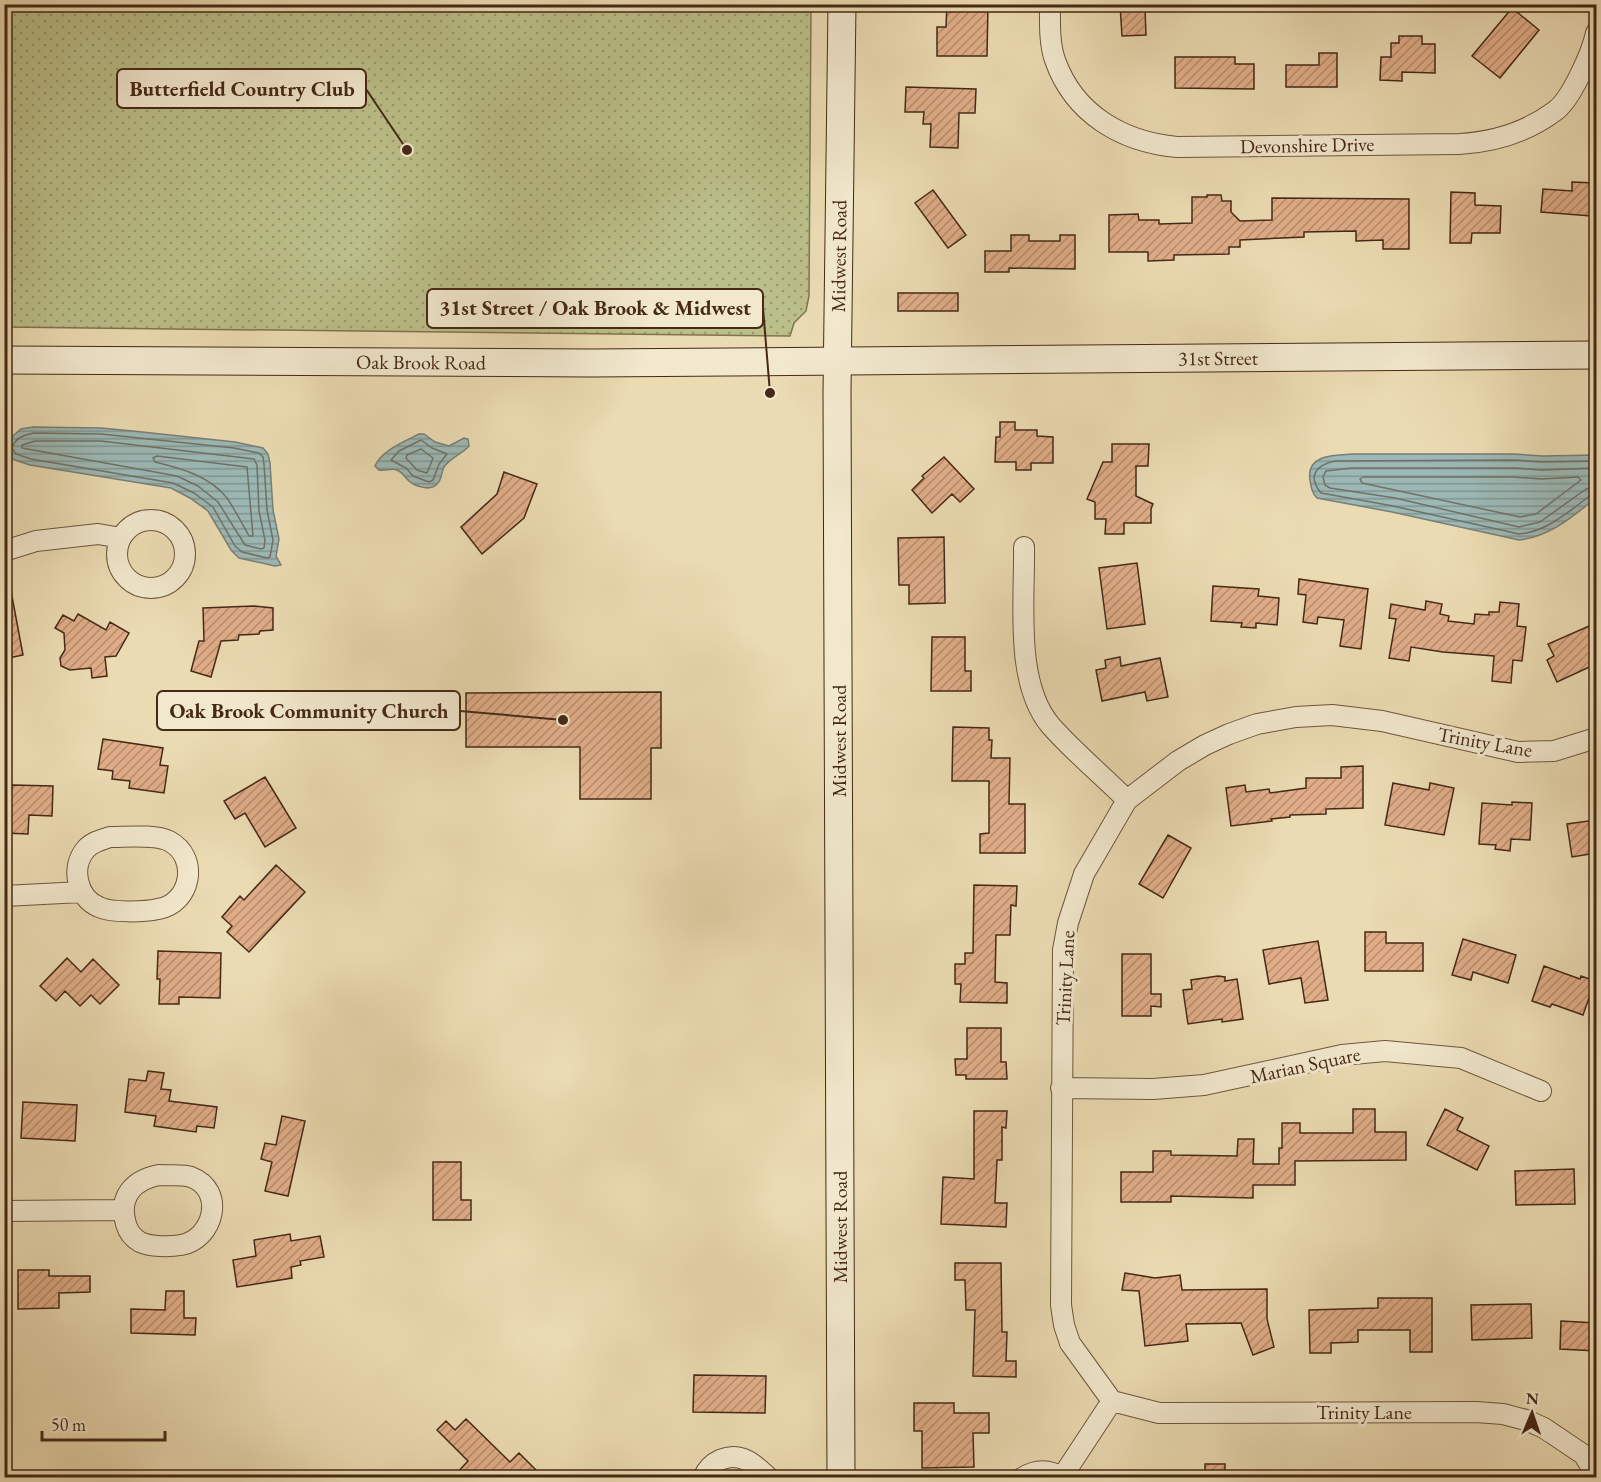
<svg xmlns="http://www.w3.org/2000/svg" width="1601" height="1482" viewBox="0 0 1601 1482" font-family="'EB Garamond',serif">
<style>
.grass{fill:url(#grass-dots);stroke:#807450;stroke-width:1.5}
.water{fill:url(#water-rules);stroke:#7a7f76;stroke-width:1.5}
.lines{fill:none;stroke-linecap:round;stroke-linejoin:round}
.shore{stroke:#717166;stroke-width:1.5}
.building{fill:url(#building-hatch);stroke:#462916;stroke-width:1.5}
.minor-casing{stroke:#6f563d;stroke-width:22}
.secondary-casing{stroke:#462916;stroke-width:29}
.minor{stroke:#f2e8cd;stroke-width:20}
.secondary{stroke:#f2e8cd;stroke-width:27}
.labels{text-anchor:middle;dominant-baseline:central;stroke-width:6;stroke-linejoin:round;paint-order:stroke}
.street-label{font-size:20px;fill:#462916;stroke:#f2e8cd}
.leader{fill:none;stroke:#462916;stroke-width:2}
.callout-dot{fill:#462916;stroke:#f2e8cd;stroke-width:2}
.callout{fill:#f2e8cd;stroke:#462916;stroke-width:2}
.callout-label{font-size:21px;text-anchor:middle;font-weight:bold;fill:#462916}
</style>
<defs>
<pattern id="grass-dots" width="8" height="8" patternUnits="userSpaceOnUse" patternTransform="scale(1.5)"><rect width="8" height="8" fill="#bbbf89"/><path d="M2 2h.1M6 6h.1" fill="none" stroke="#9a9b6f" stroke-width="1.8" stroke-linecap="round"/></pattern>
<pattern id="water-rules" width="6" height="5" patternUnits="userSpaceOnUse" patternTransform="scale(1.5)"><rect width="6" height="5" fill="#9cb9b6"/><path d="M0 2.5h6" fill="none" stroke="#819693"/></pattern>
<pattern id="building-hatch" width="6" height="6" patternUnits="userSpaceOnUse" patternTransform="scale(1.5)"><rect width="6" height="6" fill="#e0ad88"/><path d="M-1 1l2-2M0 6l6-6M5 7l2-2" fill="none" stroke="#b78d6e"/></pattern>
</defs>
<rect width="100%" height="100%" fill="#ebdbb2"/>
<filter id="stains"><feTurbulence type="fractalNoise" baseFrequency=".00333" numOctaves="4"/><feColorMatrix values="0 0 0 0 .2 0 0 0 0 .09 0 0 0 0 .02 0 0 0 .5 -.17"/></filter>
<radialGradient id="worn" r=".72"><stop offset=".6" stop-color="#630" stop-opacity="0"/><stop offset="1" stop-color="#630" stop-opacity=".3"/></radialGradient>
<path class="grass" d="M 5,4 L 811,5 L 809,296 L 806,311 L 794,323 L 790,336 L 5,327 Z"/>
<path class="water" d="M 33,427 L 101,428 L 133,431 L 235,442 L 263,448 L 268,454 L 270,463 L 273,510 L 279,539 L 276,556 L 281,565 L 275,566 L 239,558 L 231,550 L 208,511 L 190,498 L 171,488 L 30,465 L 12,459 L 7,453 L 8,440 L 21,429 Z
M 419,434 L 424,434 L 435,442 L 449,446 L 464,438 L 468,439 L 469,446 C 462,454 450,458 444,467 C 441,472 442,480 437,484 C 430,492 413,486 407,479 C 404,476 402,472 397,470 C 392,468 385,471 379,470 L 375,466 C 381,451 405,441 419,434 Z
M 1352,454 L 1514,454 L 1542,456 L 1596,455 L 1596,498 C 1573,516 1550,537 1519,540 L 1392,512 L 1317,498 C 1312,493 1311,487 1310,480 C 1306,455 1333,455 1352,454 Z"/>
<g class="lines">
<path class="shore" d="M 34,433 L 101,434 L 234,448 L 259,453 L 263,457 L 264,464 L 267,510 L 273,540 L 270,557 L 267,558 L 242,552 L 235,546 L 213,507 L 194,493 L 173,483 L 31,459 L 16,454 L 12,448 C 15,438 24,435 34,433 Z
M 421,440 L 432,448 L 447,454 L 439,464 L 433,480 L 429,482 L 413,476 L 406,468 L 391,460 L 399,451 Z
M 35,441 L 101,441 L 254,459 L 257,465 L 259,511 L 265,540 L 264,548 L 261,549 L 245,545 L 218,502 L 198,486 L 177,476 L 22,448 L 22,445 Z
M 421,449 L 433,458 L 427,473 L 417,470 L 406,458 L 407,455 Z
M 157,456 L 247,467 L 253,536 L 249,536 C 242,523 235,510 227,498 C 210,476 180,468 155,462 L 153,458 Z
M 1596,461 L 1542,462 L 1514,460 L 1335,461 C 1316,465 1307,476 1321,493 L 1393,506 L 1519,534 C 1547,532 1569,511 1591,495 L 1596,494
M 1596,468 L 1542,470 L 1514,468 L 1352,468 L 1326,471 L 1323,477 L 1325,485 L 1330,488 L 1395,498 L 1519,527 L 1540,522 L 1586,489 L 1596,486
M 1363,477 L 1513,477 L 1542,479 L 1578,477 L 1581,480 L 1536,514 L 1520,517 L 1362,483 L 1360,479 Z"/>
</g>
<path class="building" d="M 947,4 L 988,4 L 987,56 L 937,56 L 937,27 L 946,27 Z
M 1120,4 L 1138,4 L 1139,10 L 1145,9 L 1146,35 L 1122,36 Z
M 1512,8 L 1539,30 L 1500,78 L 1472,56 Z
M 1399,36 L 1422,36 L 1422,44 L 1435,44 L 1435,73 L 1402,72 L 1402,81 L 1380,80 L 1381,57 L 1391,57 L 1391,43 L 1399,43 Z
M 1319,53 L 1337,53 L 1337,87 L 1286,87 L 1286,65 L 1319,65 Z
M 1175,57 L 1235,57 L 1235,64 L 1254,64 L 1254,89 L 1175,88 Z
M 906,87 L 976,89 L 975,113 L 959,113 L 958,148 L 930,147 L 931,124 L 923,124 L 924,112 L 905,112 Z
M 1572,182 L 1594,183 L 1591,216 L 1541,212 L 1543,189 L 1572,191 Z
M 933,190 L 966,235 L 948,248 L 915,203 Z
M 1451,192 L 1475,193 L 1475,205 L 1501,206 L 1500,233 L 1472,233 L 1471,243 L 1450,243 Z
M 1207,195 L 1221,195 L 1222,201 L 1231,201 L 1231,212 L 1240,221 L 1272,220 L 1272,198 L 1409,199 L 1409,249 L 1383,249 L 1383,240 L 1356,241 L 1356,231 L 1304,232 L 1304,237 L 1240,240 L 1240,247 L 1229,247 L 1229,254 L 1174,255 L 1174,260 L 1148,261 L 1148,252 L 1109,252 L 1109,215 L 1138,214 L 1139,220 L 1159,220 L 1159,224 L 1192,223 L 1192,197 L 1207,197 Z
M 1011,235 L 1029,235 L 1029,241 L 1060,241 L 1060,235 L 1075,235 L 1075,269 L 1009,268 L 1009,272 L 985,272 L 985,251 L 1011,251 Z
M 898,293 L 958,293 L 958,311 L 898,311 Z
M 1000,422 L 1015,422 L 1015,430 L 1037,430 L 1037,436 L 1053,437 L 1053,463 L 1031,463 L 1031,470 L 1016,470 L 1016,462 L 995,462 L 996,437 L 1000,437 Z
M 1112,444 L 1149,444 L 1148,466 L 1136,466 L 1136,496 L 1153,504 L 1151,509 L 1151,523 L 1124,523 L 1124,534 L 1105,534 L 1106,519 L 1095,519 L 1095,502 L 1087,499 L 1103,462 L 1112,462 Z
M 944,457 L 974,489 L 960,502 L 952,494 L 932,513 L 912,490 L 924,478 L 922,476 Z
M 504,472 L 537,484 L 524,518 L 482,554 L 461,527 L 497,494 Z
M 944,537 L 945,603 L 909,604 L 909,585 L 899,585 L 898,538 Z
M 1137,563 L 1145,624 L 1107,629 L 1099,568 Z
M 1299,579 L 1368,589 L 1361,649 L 1340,646 L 1344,620 L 1318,617 L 1317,624 L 1303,622 L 1306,595 L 1298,594 Z
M 1213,586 L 1259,589 L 1258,596 L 1279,598 L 1277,625 L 1256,623 L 1256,628 L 1241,627 L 1242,623 L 1211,621 Z
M 4,591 L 11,591 L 23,655 L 4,659 Z
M 1426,601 L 1442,604 L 1440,614 L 1449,616 L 1448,621 L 1474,624 L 1475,614 L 1489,615 L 1489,612 L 1499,612 L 1500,602 L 1519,604 L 1517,626 L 1526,627 L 1522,661 L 1513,660 L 1511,683 L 1492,681 L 1494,656 L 1443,652 L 1411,647 L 1409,661 L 1389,658 L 1396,619 L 1389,618 L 1391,604 L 1425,610 Z
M 254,606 L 273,608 L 273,630 L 260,631 L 259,634 L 239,635 L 238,640 L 221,641 L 211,677 L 191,671 L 199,641 L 204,641 L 203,608 Z
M 78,614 L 106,630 L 110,622 L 129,633 L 116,656 L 105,657 L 107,676 L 92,678 L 91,668 L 70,670 L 61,666 L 60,658 L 65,650 L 64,633 L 55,628 L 63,615 L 74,621 Z
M 1596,623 L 1596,664 L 1557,682 L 1547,660 L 1554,656 L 1548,644 Z
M 932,637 L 965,637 L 965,671 L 971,671 L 971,691 L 931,691 Z
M 1120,657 L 1121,666 L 1160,658 L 1168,697 L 1147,701 L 1145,692 L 1102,701 L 1096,670 L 1106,668 L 1105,660 Z
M 661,692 L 661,748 L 651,748 L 651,799 L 580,799 L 580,747 L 466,747 L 466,693 Z
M 953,727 L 989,728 L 989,740 L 992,740 L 991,758 L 1010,758 L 1009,804 L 1025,804 L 1025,853 L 980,853 L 980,834 L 989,833 L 989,781 L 952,781 Z
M 103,739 L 163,748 L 160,765 L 168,766 L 164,793 L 129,788 L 130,781 L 112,779 L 113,771 L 98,769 Z
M 1363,766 L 1363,808 L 1326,809 L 1326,814 L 1290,815 L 1290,817 L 1271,819 L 1272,821 L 1231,826 L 1226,788 L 1245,785 L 1246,792 L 1269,789 L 1270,793 L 1306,788 L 1306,778 L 1341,778 L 1341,767 Z
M 265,777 L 296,828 L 265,847 L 245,813 L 235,819 L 224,801 Z
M 1393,783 L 1429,790 L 1430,783 L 1454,788 L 1444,835 L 1385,825 Z
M 12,785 L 53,786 L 52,816 L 29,815 L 28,834 L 4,833 L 4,797 L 11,797 Z
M 1512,802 L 1532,803 L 1530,840 L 1511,839 L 1510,851 L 1495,849 L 1496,845 L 1479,844 L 1482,803 L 1512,805 Z
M 1596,820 L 1596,853 L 1572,857 L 1567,824 Z
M 1168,835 L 1191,848 L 1163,898 L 1139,884 Z
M 276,865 L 305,892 L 249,952 L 227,932 L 232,926 L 222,917 L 240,896 L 244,900 Z
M 974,885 L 1017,886 L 1016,906 L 1011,905 L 1010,935 L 996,935 L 995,982 L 1007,983 L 1007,1003 L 960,1002 L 961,984 L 955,984 L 955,964 L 965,964 L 965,953 L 973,953 Z
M 1365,932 L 1386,932 L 1386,943 L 1423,943 L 1423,971 L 1365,971 Z
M 1463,939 L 1516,955 L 1508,983 L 1473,972 L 1471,980 L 1452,975 Z
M 1318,941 L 1328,1000 L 1305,1003 L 1301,978 L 1269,984 L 1263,950 Z
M 158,951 L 221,953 L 220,998 L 179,997 L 179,1004 L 159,1004 L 160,979 L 157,979 Z
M 1122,954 L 1151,954 L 1151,994 L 1161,994 L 1161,1007 L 1151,1006 L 1151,1016 L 1122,1016 Z
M 67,958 L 81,972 L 93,959 L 119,985 L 100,1004 L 91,995 L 80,1006 L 65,991 L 56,1001 L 40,986 Z
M 1544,966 L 1580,979 L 1581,976 L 1595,981 L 1583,1015 L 1552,1004 L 1550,1007 L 1532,1001 Z
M 1218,976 L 1225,977 L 1225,981 L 1237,979 L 1243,1019 L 1222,1022 L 1222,1019 L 1188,1024 L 1183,990 L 1192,989 L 1191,980 Z
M 967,1028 L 1001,1028 L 1001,1062 L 1006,1062 L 1007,1079 L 966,1079 L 966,1075 L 956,1075 L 955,1059 L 967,1059 Z
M 148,1071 L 164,1073 L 161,1089 L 171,1090 L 169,1101 L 217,1107 L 214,1128 L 197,1126 L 196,1132 L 154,1126 L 156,1116 L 125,1112 L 129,1079 L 146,1081 Z
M 23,1102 L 77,1105 L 75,1141 L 21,1138 Z
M 1353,1109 L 1375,1109 L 1375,1132 L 1406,1132 L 1406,1160 L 1295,1161 L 1295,1185 L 1253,1185 L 1253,1198 L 1171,1196 L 1171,1202 L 1121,1202 L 1121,1172 L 1153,1172 L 1153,1151 L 1171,1151 L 1171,1155 L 1237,1156 L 1238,1139 L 1254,1139 L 1253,1164 L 1279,1164 L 1279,1148 L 1282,1148 L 1282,1123 L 1300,1123 L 1300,1133 L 1353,1133 Z
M 1445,1109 L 1463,1118 L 1457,1130 L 1489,1146 L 1477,1170 L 1427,1145 Z
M 974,1111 L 1007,1111 L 1006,1128 L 1002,1127 L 1002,1160 L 997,1160 L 995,1203 L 1007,1203 L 1006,1227 L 941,1224 L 943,1177 L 974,1179 Z
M 282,1116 L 305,1121 L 288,1196 L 265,1191 L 272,1162 L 261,1159 L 265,1143 L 276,1145 Z
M 433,1162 L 461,1162 L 461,1200 L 471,1200 L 471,1220 L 433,1220 Z
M 1574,1169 L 1575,1204 L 1516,1205 L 1515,1171 Z
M 290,1234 L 291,1241 L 320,1236 L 324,1257 L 300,1261 L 301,1265 L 291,1267 L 292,1278 L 237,1287 L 233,1260 L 256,1256 L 254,1240 Z
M 955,1263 L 1001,1263 L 1002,1332 L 1007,1332 L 1006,1361 L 1016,1361 L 1016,1377 L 973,1376 L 975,1310 L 966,1310 L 965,1280 L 955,1280 Z
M 18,1270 L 49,1270 L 49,1276 L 90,1276 L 90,1292 L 59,1293 L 59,1308 L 18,1309 Z
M 1125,1273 L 1155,1278 L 1180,1275 L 1182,1290 L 1267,1289 L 1267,1319 L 1274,1347 L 1253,1355 L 1241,1323 L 1186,1324 L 1188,1341 L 1145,1346 L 1139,1291 L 1122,1290 Z
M 166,1291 L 184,1291 L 184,1318 L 196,1318 L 195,1335 L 131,1333 L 131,1309 L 165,1310 Z
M 1378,1298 L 1432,1298 L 1432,1352 L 1410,1352 L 1410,1330 L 1358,1330 L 1358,1342 L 1331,1343 L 1331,1353 L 1310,1353 L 1309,1310 L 1378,1308 Z
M 1531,1304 L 1532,1338 L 1472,1340 L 1471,1305 Z
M 1561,1321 L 1596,1323 L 1596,1351 L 1560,1349 Z
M 694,1375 L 766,1376 L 765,1413 L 693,1412 Z
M 914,1403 L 954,1403 L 954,1413 L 989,1413 L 989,1433 L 973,1433 L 974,1467 L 922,1468 L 922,1431 L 914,1431 Z
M 466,1419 L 510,1462 L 519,1453 L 544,1478 L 452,1478 L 468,1461 L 437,1430 L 446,1421 L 455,1430 Z
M 1205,1464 L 1225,1464 L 1225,1478 L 1205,1478 Z"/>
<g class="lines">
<g class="minor-casing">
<path id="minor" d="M 1050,4 C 1050,22 1049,43 1055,60 C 1074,114 1122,142 1177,147 L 1459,144 C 1493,142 1527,132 1555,111 C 1571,100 1592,52 1596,33
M117 554a34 34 0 1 1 68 0a34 34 0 1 1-68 0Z
M 1024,547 C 1025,601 1014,683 1051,726 C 1074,752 1102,775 1127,800
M 4,551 L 36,541 L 98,534 L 121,538
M 1596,738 L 1554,751 L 1518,752 L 1382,721 L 1332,715 L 1296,717 L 1257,724 L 1229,734 L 1205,745 L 1178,761 L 1127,800 L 1084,874 L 1068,923 L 1063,950 L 1061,1305 L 1064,1325 L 1070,1343 L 1112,1401 L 1159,1413 L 1476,1412 L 1503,1414 L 1526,1420 L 1544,1428 L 1584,1455 L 1596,1475
M 110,837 C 126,837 155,834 169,841 C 200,857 191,904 158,909 C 144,912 111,913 99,907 C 77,898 70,867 86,849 C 92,842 101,840 110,837 Z
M 4,896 L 82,892
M 1061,1088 L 1153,1089 L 1204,1085 L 1342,1055 L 1385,1051 L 1461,1058 L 1541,1091
M 159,1175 C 169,1176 182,1174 191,1177 C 226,1190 214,1239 181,1245 C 169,1247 151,1247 140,1242 C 133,1238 128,1231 126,1224 C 118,1197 133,1180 159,1175 Z
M 4,1211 L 122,1210
M 1062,1477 L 1112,1401
M 703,1478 C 710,1461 729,1452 746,1460 C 755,1464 762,1472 769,1478
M 1022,1478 C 1036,1469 1049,1469 1063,1478"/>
</g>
<g class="secondary-casing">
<g id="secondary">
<path id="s1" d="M 4,360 L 592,363 L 1596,355"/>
<path id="s2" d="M 841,1478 L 837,392 L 842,4"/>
</g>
</g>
<use href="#minor" class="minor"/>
<use href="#secondary" class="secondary"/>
</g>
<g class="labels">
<g class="street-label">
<text transform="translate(1307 145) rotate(-1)">Devonshire Drive</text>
<text stroke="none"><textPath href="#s2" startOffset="1222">Midwest Road</textPath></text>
<text stroke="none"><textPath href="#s1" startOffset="1214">31st Street</textPath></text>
<text stroke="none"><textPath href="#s1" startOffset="417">Oak Brook Road</textPath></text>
<text transform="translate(839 741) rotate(-90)">Midwest Road</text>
<text transform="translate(1485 742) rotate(10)">Trinity Lane</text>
<text transform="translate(1065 978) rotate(-87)">Trinity Lane</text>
<text transform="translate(1305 1065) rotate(-12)">Marian Square</text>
<text transform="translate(840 1227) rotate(-90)">Midwest Road</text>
<text x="1364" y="1412">Trinity Lane</text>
</g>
</g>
<path class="leader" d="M407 150L366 89M770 393L763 308M563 720L460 711"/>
<g class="callout-dot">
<circle cx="407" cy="150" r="6"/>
<circle cx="770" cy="393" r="6"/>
<circle cx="563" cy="720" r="6"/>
</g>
<g class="callout">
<rect x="117" y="69" width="249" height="39" rx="6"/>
<rect x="427" y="289" width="336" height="39" rx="6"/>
<rect x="157" y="691" width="303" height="39" rx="6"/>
</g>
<g class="callout-label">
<text x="242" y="96">Butterfield Country Club</text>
<text x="595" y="315">31st Street / Oak Brook &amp; Midwest</text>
<text x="309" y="718">Oak Brook Community Church</text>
</g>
<rect width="1601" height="1482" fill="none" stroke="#ebdbb2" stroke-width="24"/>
<rect x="6" y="6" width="1589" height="1470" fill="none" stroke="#462916" stroke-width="3"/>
<rect x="12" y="12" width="1577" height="1458" fill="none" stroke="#462916" stroke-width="1.5"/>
<g transform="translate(1532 1413) rotate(2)" stroke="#f2e8cd" stroke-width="4.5" paint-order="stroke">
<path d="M0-4.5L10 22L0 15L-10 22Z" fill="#462916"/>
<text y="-9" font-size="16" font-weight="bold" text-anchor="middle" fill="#462916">N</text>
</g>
<path d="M42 1431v9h123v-9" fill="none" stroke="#462916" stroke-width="3"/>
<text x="51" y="1431" font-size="18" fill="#462916" stroke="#f2e8cd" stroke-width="4.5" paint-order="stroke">50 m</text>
<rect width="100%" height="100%" filter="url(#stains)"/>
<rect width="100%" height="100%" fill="url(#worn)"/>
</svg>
